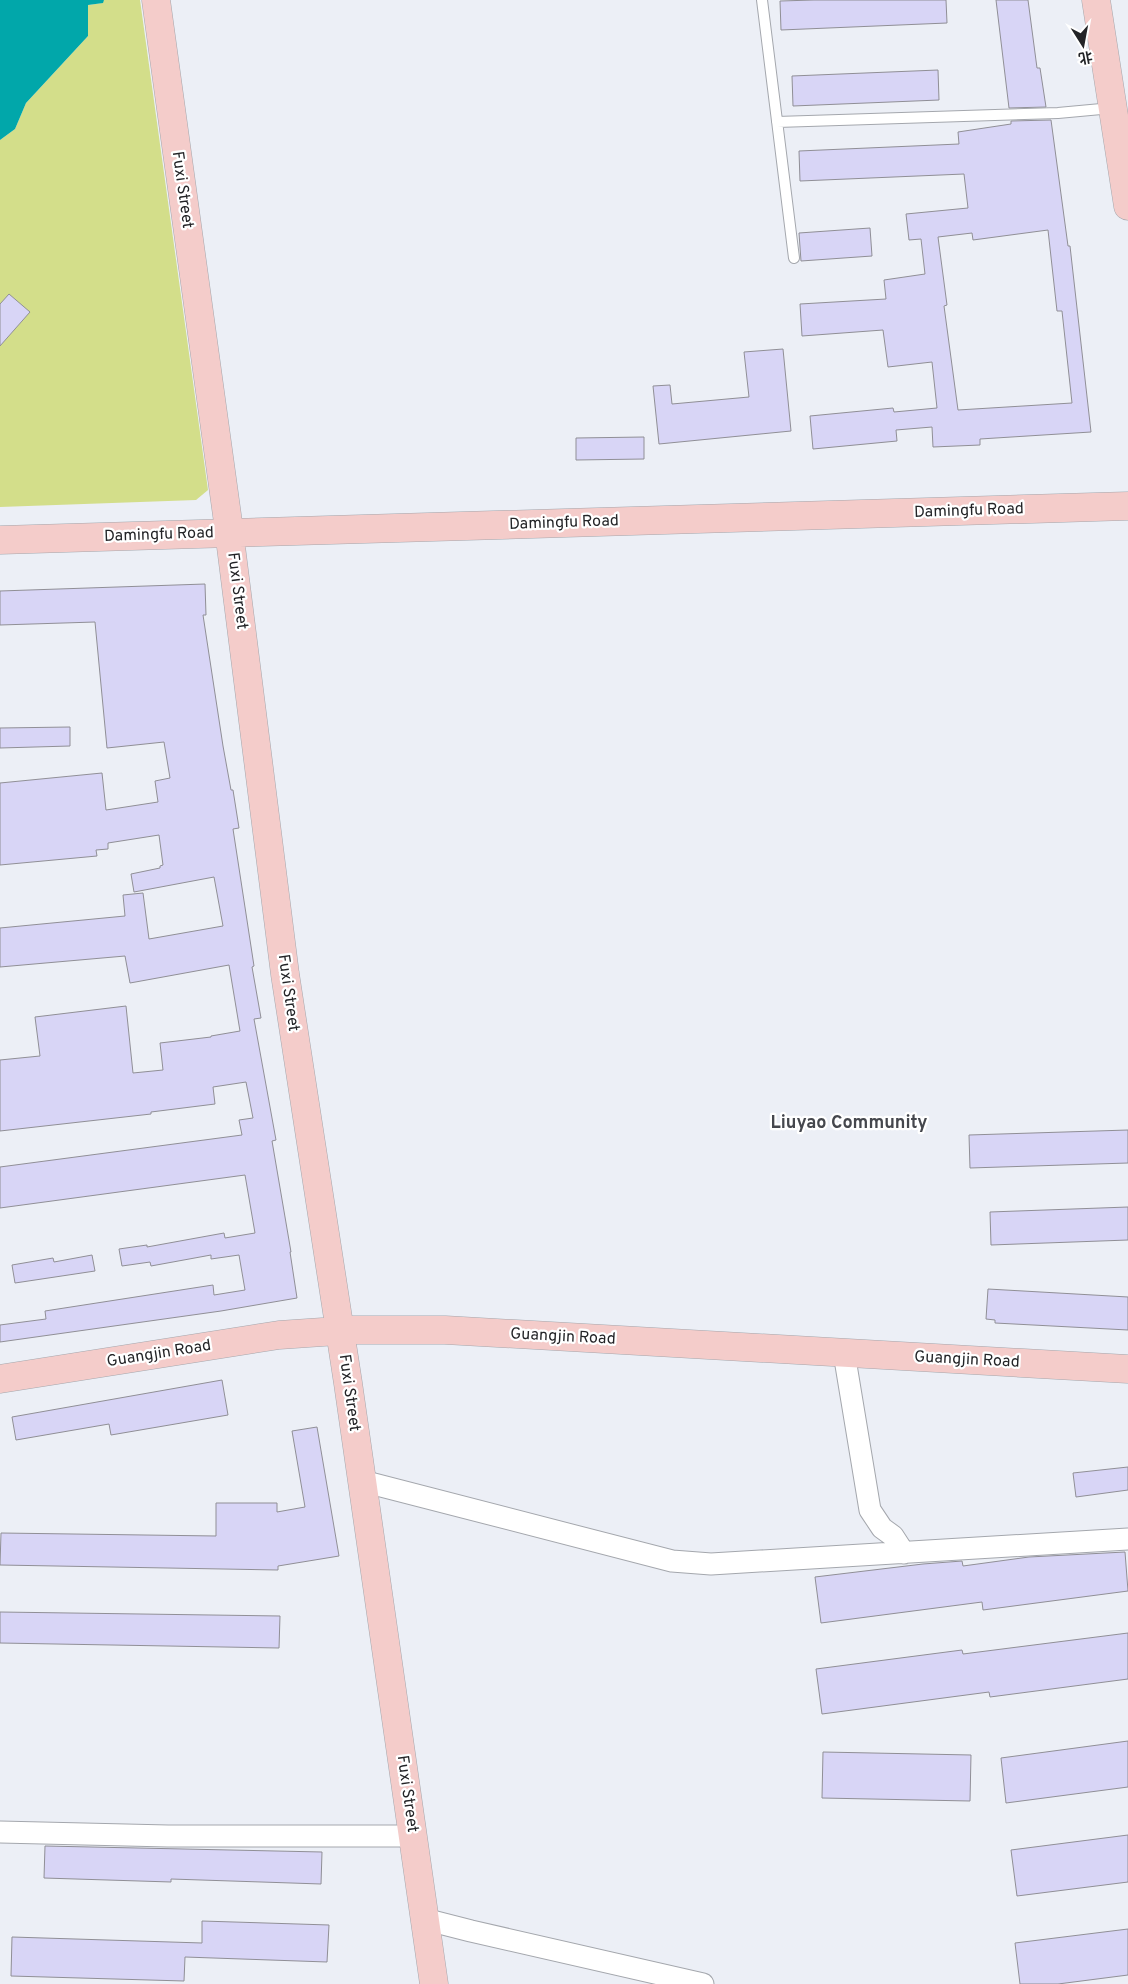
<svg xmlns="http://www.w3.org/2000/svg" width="1128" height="1984" viewBox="0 0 1128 1984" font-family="Overpass,'Noto Sans SC',sans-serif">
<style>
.green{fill:#d3de8a}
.water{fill:#01a7aa}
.building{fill:#d8d5f6;stroke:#908f96;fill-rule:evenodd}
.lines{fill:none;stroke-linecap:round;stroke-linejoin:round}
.lane-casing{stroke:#a4a7ad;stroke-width:12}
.street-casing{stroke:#a4a7ad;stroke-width:23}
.secondary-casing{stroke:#a4a7ad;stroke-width:29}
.lane{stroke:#fff;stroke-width:10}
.street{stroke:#fff;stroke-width:21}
.secondary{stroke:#f4ccca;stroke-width:28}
.labels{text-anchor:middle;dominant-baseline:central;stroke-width:4.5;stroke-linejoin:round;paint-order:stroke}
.street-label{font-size:16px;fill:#232427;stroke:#fff}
.neighbourhood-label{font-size:18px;font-weight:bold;fill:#45474d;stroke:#fff}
</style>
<rect width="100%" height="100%" fill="#eceff6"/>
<path class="green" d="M 104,0 L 140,0 L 208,490 L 196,500 L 0,507 L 0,140 L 15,129 L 26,103 L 88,36 L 88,5 L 102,3 Z"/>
<path class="water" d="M 0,0 L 104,0 L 103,3 L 88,5 L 88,36 L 26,103 L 15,129 L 0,140 Z"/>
<path class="building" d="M 814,0 L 946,0 L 947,23 L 781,30 L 780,1 Z
M 996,0 L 1028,0 L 1037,68 L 1040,68 L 1046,107 L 1009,108 Z
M 938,70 L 939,100 L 793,106 L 792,76 Z
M 1051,120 L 1068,246 L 1070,246 L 1091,432 L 980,439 L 980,445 L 933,447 L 932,427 L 896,430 L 897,441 L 813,449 L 810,416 L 893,408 L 894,412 L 937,408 L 932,362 L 888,367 L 883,330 L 802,336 L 800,304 L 886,299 L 884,280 L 925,274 L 921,239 L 909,240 L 906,214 L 968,208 L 964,174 L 800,181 L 799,151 L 959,144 L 958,132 L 1011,124 L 1011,121 ZM 1048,230 L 1057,311 L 1062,311 L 1072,403 L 958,410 L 944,306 L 947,305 L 938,237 L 972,233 L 973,240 Z
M 870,228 L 872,256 L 801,261 L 799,233 Z
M 9,294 L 30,312 L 0,346 L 0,304 Z
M 783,349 L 791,431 L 659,444 L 653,386 L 670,385 L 672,404 L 749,397 L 744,352 Z
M 644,437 L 644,459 L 576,460 L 576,438 Z
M 205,584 L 206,615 L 203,615 L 223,746 L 231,790 L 233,790 L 239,828 L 233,829 L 254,966 L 252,967 L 261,1018 L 254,1019 L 276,1140 L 272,1141 L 291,1252 L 290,1252 L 297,1298 L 221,1311 L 0,1342 L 0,1325 L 46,1319 L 45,1311 L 213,1285 L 214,1295 L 245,1290 L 239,1255 L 211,1259 L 211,1255 L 151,1266 L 150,1262 L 122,1266 L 119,1249 L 147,1245 L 147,1247 L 224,1233 L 225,1238 L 255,1233 L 245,1175 L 0,1208 L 0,1167 L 242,1135 L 239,1120 L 253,1118 L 246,1082 L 213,1087 L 215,1104 L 151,1112 L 151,1114 L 0,1131 L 0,1060 L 40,1056 L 35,1017 L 126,1006 L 133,1073 L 163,1070 L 160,1043 L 211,1037 L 211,1036 L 240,1031 L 229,965 L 130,983 L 125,956 L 0,967 L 0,928 L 125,916 L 123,895 L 143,893 L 149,939 L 223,926 L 214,877 L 134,892 L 131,874 L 160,868 L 160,866 L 163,865 L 159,835 L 108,843 L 108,849 L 96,850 L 97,856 L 0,865 L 0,783 L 102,773 L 106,810 L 158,802 L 155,781 L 170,778 L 164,742 L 107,748 L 95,622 L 0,625 L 0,591 Z
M 70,727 L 70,746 L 0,748 L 0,728 Z
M 1128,1130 L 1128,1163 L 970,1168 L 969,1135 Z
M 1128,1207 L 1128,1240 L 991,1245 L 990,1212 Z
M 92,1255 L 95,1271 L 15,1283 L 12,1265 L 53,1258 L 54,1262 Z
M 988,1289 L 1128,1297 L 1128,1330 L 995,1323 L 995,1320 L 986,1319 Z
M 222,1380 L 228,1415 L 111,1435 L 109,1424 L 16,1440 L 12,1417 Z
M 317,1427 L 339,1556 L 278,1566 L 278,1570 L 0,1565 L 1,1533 L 216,1536 L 216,1503 L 277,1503 L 277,1512 L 305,1507 L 292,1431 Z
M 1128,1467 L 1128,1490 L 1076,1497 L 1073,1473 Z
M 1125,1552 L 1128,1591 L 983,1610 L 982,1602 L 821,1623 L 815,1577 L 923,1564 L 962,1561 L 963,1566 L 1029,1557 Z
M 0,1612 L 280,1616 L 279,1648 L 0,1643 Z
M 1128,1633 L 1128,1679 L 990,1697 L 989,1692 L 822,1714 L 816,1669 L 962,1650 L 963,1654 Z
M 1128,1741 L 1128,1787 L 1006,1803 L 1001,1758 Z
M 823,1752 L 971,1755 L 970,1801 L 822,1798 Z
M 1128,1835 L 1128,1882 L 1017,1896 L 1011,1850 Z
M 45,1846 L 322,1852 L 321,1884 L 171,1879 L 171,1882 L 44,1878 Z
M 202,1921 L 329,1925 L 327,1962 L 185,1957 L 184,1981 L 11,1976 L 12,1937 L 202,1943 Z
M 1128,1929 L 1128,1975 L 1058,1984 L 1020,1984 L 1015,1943 Z"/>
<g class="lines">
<g class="lane-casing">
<path id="lane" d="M 762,0 L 794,258
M 777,122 L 1058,113 L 1112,108"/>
</g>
<g class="street-casing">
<path id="street" d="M 844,1353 L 870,1510 L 882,1528 L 893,1536 L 904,1553
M 362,1481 L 672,1561 L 711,1564 L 1128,1539
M 0,1832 L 168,1836 L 413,1836
M 424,1919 L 471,1931 L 703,1984"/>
</g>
<g class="secondary-casing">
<path id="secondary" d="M 156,0 L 227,515 L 285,974 L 348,1383 L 434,1984
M 1096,0 L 1128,206
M 0,540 L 1128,506
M 0,1379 L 279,1335 L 352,1330 L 445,1330 L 1128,1369"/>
</g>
<use href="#lane" class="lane"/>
<use href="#street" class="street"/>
<use href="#secondary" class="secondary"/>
</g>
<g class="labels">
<g class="street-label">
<text transform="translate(182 190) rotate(82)">Fuxi Street</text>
<text transform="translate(969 511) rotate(-2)">Damingfu Road</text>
<text transform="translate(564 523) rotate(-2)">Damingfu Road</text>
<text transform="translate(159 535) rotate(-2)">Damingfu Road</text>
<text transform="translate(237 591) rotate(83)">Fuxi Street</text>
<text transform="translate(288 993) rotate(82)">Fuxi Street</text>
<text transform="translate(563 1337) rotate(3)">Guangjin Road</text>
<text transform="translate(159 1354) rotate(-9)">Guangjin Road</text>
<text transform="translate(967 1360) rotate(3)">Guangjin Road</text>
<text transform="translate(349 1393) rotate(82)">Fuxi Street</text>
<text transform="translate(407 1794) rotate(82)">Fuxi Street</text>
</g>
<g class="neighbourhood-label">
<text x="849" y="1123">Liuyao Community</text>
</g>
</g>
<g transform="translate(1083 45) rotate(169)" stroke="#ffffff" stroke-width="4" paint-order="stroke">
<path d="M0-4L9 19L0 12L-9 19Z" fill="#232427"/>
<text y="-8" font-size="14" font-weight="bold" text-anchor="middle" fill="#232427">北</text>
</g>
</svg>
